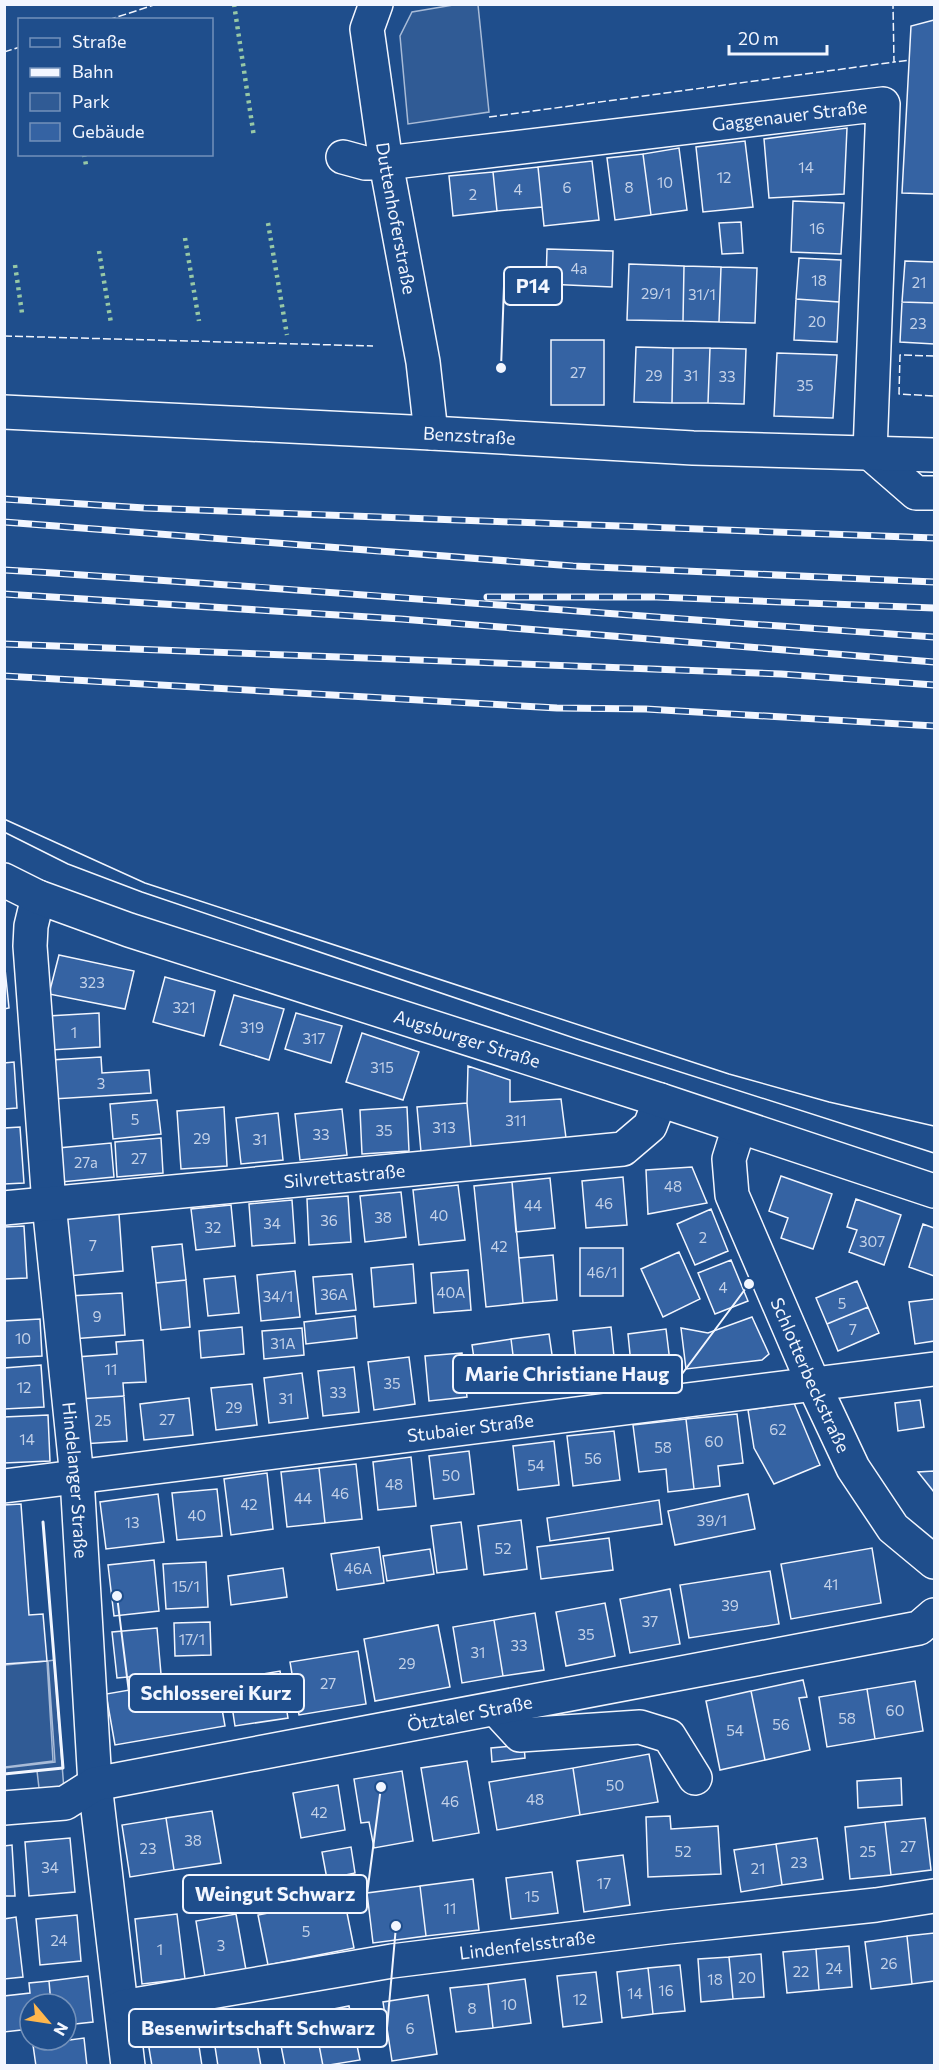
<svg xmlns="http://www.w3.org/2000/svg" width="939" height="2070" viewBox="0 0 939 2070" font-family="Commissioner,sans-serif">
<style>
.green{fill:#305b95;stroke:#a8bbd7;stroke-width:1.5}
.building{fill:#3563a3;stroke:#f2f6ff;stroke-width:1.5}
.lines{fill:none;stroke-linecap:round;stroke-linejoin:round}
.minor-casing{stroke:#f2f6ff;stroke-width:36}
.major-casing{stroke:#f2f6ff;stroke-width:36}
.minor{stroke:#1f4e8c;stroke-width:33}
.major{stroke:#1f4e8c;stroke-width:33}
.tram{stroke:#f2f6ff;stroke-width:1.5}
.rail-casing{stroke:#f2f6ff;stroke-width:7}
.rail{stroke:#1f4e8c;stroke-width:4.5;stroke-dasharray:14;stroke-linecap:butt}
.hedge{stroke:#97c8a6;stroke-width:4.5;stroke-dasharray:3 4.5;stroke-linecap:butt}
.fence{stroke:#f2f6ff;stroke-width:1.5;stroke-dasharray:8 3;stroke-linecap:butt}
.wall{stroke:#f2f6ff;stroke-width:3}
.labels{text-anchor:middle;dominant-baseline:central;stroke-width:4.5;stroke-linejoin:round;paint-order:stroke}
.number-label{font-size:15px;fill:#c3d1e8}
.street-label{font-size:18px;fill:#f2f6ff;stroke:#1f4e8c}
.leader{fill:none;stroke:#f2f6ff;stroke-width:2}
.callout-dot{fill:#f2f6ff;stroke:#1f4e8c;stroke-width:2}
.callout{fill:#1f4e8c;stroke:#f2f6ff;stroke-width:2}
.callout-label{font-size:20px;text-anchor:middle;font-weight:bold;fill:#f2f6ff}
</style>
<rect width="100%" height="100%" fill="#1f4e8c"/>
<path class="green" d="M 459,4 L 478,5 L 489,112 L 408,124 L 400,36 L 412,12 Z
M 54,1660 L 65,1803 L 41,1805 L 37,1771 L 5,1774 L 4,1768 L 55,1762 L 48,1661 Z
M 47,1661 L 53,1761 L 5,1767 L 5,1665 Z"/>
<path class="building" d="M 934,20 L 934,194 L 902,193 L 911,26 Z
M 847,128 L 844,194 L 769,198 L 764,139 Z
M 745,141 L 753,207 L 703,212 L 696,147 Z
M 679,148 L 687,210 L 651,215 L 643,154 Z
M 643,154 L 651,215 L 615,220 L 607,158 Z
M 592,161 L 599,220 L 544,226 L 538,167 Z
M 538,167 L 542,207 L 497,211 L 493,172 Z
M 493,172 L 497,211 L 453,216 L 449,176 Z
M 793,201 L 844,203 L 841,254 L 791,252 Z
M 741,222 L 743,253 L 722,254 L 719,223 Z
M 547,249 L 613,251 L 612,287 L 546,284 Z
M 799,258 L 841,260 L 839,302 L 796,299 Z
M 905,261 L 934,262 L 934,303 L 902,302 Z
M 629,264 L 684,266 L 683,321 L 627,320 Z
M 684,266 L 721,267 L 719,322 L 683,321 Z
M 721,267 L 757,268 L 755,323 L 719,322 Z
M 796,299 L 839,302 L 837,342 L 794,340 Z
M 902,302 L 934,303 L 934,344 L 900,342 Z
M 551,340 L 604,340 L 604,405 L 551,405 Z
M 636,347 L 673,348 L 672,403 L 634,402 Z
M 673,348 L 710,348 L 708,403 L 672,403 Z
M 710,348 L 746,349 L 744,404 L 708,403 Z
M 777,353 L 837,355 L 833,418 L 774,416 Z
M 59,955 L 134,971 L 125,1009 L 49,994 Z
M 4,959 L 9,1008 L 4,1009 Z
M 165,977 L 215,991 L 204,1036 L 153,1022 Z
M 234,995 L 284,1009 L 269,1060 L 220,1045 Z
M 99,1013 L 100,1047 L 50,1050 L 48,1016 Z
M 296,1013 L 342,1026 L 331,1063 L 285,1049 Z
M 362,1033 L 419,1052 L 403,1100 L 346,1082 Z
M 101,1057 L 102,1073 L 149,1070 L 151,1093 L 53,1099 L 50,1060 Z
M 14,1062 L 17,1108 L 4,1109 L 4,1063 Z
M 468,1066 L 510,1080 L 510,1102 L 561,1099 L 566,1138 L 471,1148 L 467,1103 Z
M 157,1100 L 161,1134 L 113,1139 L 110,1104 Z
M 467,1103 L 471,1148 L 421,1152 L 417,1107 Z
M 224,1107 L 227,1166 L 181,1169 L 177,1111 Z
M 407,1107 L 409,1151 L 362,1154 L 360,1110 Z
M 342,1109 L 347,1155 L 300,1160 L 295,1114 Z
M 278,1113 L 283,1160 L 241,1164 L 236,1118 Z
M 20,1127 L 24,1183 L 4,1184 L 4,1128 Z
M 161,1138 L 163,1173 L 117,1177 L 115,1142 Z
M 111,1143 L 114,1177 L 61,1182 L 58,1148 Z
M 692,1167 L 707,1203 L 648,1214 L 646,1170 Z
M 781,1176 L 832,1194 L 813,1249 L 781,1238 L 788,1218 L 769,1211 Z
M 623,1177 L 627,1225 L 586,1228 L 582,1181 Z
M 550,1178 L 555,1228 L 516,1232 L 512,1182 Z
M 512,1182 L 523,1303 L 486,1307 L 474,1186 Z
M 458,1185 L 465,1240 L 419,1245 L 413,1190 Z
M 401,1192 L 406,1237 L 365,1242 L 360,1196 Z
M 348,1196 L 351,1242 L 309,1245 L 307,1199 Z
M 856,1199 L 901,1215 L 884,1265 L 849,1252 L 857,1230 L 847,1227 Z
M 292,1200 L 295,1243 L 252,1246 L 249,1204 Z
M 231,1205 L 235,1246 L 196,1250 L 191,1209 Z
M 711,1209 L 728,1251 L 695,1265 L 677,1224 Z
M 119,1214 L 123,1271 L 68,1276 L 63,1219 Z
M 923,1224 L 934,1228 L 934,1276 L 909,1267 Z
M 24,1226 L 27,1278 L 4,1279 L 4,1227 Z
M 182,1244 L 186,1280 L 156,1283 L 152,1247 Z
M 580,1248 L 623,1248 L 623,1296 L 580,1296 Z
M 679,1252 L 700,1299 L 663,1317 L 641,1269 Z
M 553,1255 L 557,1300 L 523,1303 L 519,1258 Z
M 731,1260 L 748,1301 L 715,1314 L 698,1273 Z
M 413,1264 L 416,1303 L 374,1307 L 371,1268 Z
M 468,1270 L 471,1310 L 434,1313 L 431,1273 Z
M 295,1271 L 300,1317 L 261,1321 L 257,1275 Z
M 352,1274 L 356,1310 L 316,1314 L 313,1277 Z
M 235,1276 L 239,1313 L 208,1316 L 204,1279 Z
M 186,1280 L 190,1327 L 161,1330 L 156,1283 Z
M 857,1281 L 868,1307 L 827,1324 L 816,1298 Z
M 122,1293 L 125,1335 L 71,1339 L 68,1296 Z
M 934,1299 L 934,1341 L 915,1344 L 909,1302 Z
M 868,1307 L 879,1333 L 838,1351 L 827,1324 Z
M 355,1316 L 357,1338 L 306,1344 L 304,1322 Z
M 752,1317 L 769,1354 L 762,1360 L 686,1369 L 681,1328 L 708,1333 Z
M 40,1319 L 42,1356 L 4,1358 L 4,1321 Z
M 242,1327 L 244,1354 L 201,1358 L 199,1331 Z
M 611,1327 L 616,1376 L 578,1381 L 573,1331 Z
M 302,1328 L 304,1355 L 264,1359 L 262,1331 Z
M 666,1329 L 671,1370 L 632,1374 L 628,1334 Z
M 549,1334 L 556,1382 L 517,1387 L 511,1339 Z
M 511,1339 L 517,1387 L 479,1393 L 472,1345 Z
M 143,1340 L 146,1382 L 123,1383 L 124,1396 L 79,1399 L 76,1357 L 117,1354 L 116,1342 Z
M 462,1353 L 467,1397 L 429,1401 L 425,1356 Z
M 409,1357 L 415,1404 L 374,1410 L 368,1362 Z
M 41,1365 L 44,1407 L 4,1409 L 4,1368 Z
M 354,1367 L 359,1412 L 323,1416 L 318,1371 Z
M 302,1373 L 308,1418 L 269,1423 L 264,1378 Z
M 252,1384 L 257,1425 L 216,1430 L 211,1388 Z
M 124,1396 L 127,1441 L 82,1444 L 79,1399 Z
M 189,1398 L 193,1435 L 144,1440 L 140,1404 Z
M 920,1400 L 924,1427 L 898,1431 L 895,1403 Z
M 794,1403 L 820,1465 L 774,1484 L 754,1448 L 748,1410 Z
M 737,1414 L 743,1463 L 718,1466 L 720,1486 L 694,1489 L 686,1419 Z
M 48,1415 L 50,1461 L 4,1463 L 4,1417 Z
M 686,1419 L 694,1489 L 668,1492 L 666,1469 L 639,1472 L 633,1425 Z
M 614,1431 L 620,1480 L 573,1486 L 567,1436 Z
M 554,1441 L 559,1485 L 518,1490 L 513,1446 Z
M 469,1451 L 474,1494 L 434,1499 L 429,1456 Z
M 411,1457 L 416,1506 L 378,1510 L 373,1462 Z
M 356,1464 L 362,1519 L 325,1523 L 319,1468 Z
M 319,1468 L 325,1523 L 287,1527 L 281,1472 Z
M 934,1471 L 934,1492 L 918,1472 Z
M 267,1473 L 273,1529 L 231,1535 L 224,1479 Z
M 217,1489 L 222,1536 L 177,1540 L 172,1493 Z
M 158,1494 L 164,1542 L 106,1549 L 100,1502 Z
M 748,1494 L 755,1529 L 675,1545 L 668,1511 Z
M 659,1500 L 662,1524 L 550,1541 L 547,1518 Z
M 21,1504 L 29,1615 L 43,1614 L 47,1661 L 4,1664 L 4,1505 Z
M 521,1520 L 527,1569 L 484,1575 L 478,1526 Z
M 461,1522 L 467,1569 L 437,1573 L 431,1526 Z
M 609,1538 L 613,1570 L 541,1579 L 537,1547 Z
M 379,1547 L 384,1583 L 337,1590 L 331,1554 Z
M 872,1548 L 881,1603 L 791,1619 L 781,1564 Z
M 430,1549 L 434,1574 L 387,1581 L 383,1556 Z
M 154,1560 L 159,1611 L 114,1616 L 108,1565 Z
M 206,1562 L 208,1607 L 166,1609 L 163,1564 Z
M 283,1568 L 287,1597 L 231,1605 L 228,1576 Z
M 770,1571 L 779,1624 L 689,1638 L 680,1585 Z
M 670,1589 L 680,1644 L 630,1653 L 620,1599 Z
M 605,1603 L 615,1656 L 566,1666 L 556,1612 Z
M 535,1613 L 544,1670 L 503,1676 L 494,1620 Z
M 494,1620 L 503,1676 L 462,1683 L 453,1627 Z
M 210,1622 L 211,1655 L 175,1656 L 174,1623 Z
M 438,1625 L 450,1687 L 375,1701 L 364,1639 Z
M 157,1628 L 161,1674 L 117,1678 L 112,1632 Z
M 358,1651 L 366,1704 L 299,1715 L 290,1662 Z
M 280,1671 L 288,1718 L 235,1726 L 228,1680 Z
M 216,1675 L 225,1726 L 115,1745 L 106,1694 Z
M 803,1680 L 807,1697 L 799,1698 L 810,1750 L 765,1760 L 751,1691 Z
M 915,1681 L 923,1731 L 875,1739 L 867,1689 Z
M 867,1689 L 875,1739 L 827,1747 L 819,1697 Z
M 751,1691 L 765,1760 L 720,1770 L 706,1701 Z
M 524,1745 L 525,1758 L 492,1762 L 491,1748 Z
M 649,1754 L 658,1802 L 580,1815 L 573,1768 Z
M 467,1761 L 479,1833 L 433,1841 L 421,1768 Z
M 573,1768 L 580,1815 L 497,1830 L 489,1782 Z
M 402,1771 L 413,1841 L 374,1848 L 369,1822 L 361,1823 L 354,1779 Z
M 901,1778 L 902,1805 L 858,1808 L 857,1781 Z
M 338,1785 L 345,1830 L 301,1838 L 293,1793 Z
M 212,1811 L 221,1863 L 174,1870 L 166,1818 Z
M 670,1816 L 671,1829 L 718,1826 L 721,1874 L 648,1877 L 646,1817 Z
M 166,1818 L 174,1870 L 130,1877 L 122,1825 Z
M 925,1818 L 931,1870 L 891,1875 L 885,1822 Z
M 885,1822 L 891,1875 L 850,1879 L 845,1827 Z
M 70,1838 L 75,1892 L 29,1896 L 25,1842 Z
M 817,1838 L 823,1879 L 782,1885 L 776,1844 Z
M 776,1844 L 782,1885 L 741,1892 L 734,1850 Z
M 12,1845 L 15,1896 L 4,1896 L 4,1846 Z
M 351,1847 L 355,1873 L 327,1879 L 322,1852 Z
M 623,1855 L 630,1905 L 584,1912 L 577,1861 Z
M 552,1872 L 558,1913 L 511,1919 L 506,1878 Z
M 473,1879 L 479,1930 L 426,1936 L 420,1886 Z
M 420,1886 L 426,1936 L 373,1943 L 367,1893 Z
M 344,1898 L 354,1948 L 268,1965 L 258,1915 Z
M 177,1914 L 185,1979 L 142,1984 L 135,1919 Z
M 236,1914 L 246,1970 L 205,1977 L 196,1921 Z
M 77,1915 L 81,1961 L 40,1965 L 36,1919 Z
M 16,1917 L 23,1977 L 4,1979 L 4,1919 Z
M 934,1933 L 934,1981 L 912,1984 L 907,1936 Z
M 907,1936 L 912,1984 L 871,1989 L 865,1942 Z
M 849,1946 L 852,1987 L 819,1990 L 816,1949 Z
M 816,1949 L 819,1990 L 787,1993 L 783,1952 Z
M 761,1954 L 764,1997 L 733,1999 L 729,1957 Z
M 729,1957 L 733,1999 L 701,2002 L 698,1959 Z
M 680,1965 L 685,2011 L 653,2014 L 648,1968 Z
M 648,1968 L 653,2014 L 622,2018 L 617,1972 Z
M 596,1972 L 602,2022 L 563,2027 L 557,1976 Z
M 88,1976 L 93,2022 L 66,2025 L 66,2004 L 51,2004 L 49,1981 Z
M 525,1979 L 531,2023 L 493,2028 L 488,1984 Z
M 49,1981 L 51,2004 L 30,2004 L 30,2029 L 4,2032 L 4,1996 L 30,1993 L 29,1983 Z
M 488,1984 L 493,2028 L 456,2032 L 450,1988 Z
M 428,1995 L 437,2054 L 392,2061 L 383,2002 Z
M 349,2006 L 360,2060 L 323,2066 L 313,2013 Z
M 313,2013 L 323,2066 L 285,2066 L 276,2020 Z
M 255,2032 L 261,2066 L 218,2066 L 214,2040 Z
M 197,2033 L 202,2066 L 152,2066 L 148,2042 Z
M 84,2038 L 87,2066 L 36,2066 L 33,2045 Z"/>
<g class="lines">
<g class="minor-casing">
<g id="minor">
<path id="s1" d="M 376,4 L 367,29 L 386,163 L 423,362 L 431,433"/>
<path id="s2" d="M 343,157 L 365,163 L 386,163 L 883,104 L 870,453 L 916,493 L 934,493"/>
<path id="s3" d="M 38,897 L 31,926 L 30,946 L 49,1204 L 77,1478 L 95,1784 L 128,2066"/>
<path id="s4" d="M 739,1127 L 729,1159 L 732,1195 L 813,1383 L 853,1468 L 893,1528 L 934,1562"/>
<path id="s5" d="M 4,1208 L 623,1149 L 650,1126 L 660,1100"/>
<path id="s6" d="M 4,1486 L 934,1369"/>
<path d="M 496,1709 L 520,1735 L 640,1727 L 669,1736 L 695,1778"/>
<path id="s7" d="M 4,1808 L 65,1803 L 95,1784 L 919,1628 L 934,1615"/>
<path id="s8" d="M 122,2007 L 392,1961 L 668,1927 L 876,1905 L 934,1896"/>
</g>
</g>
<g class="major-casing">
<g id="major">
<path id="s9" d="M 4,412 L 431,433 L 693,448 L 934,455"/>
<path id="s10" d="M 4,880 L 38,897 L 129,930 L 660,1100 L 934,1191"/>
</g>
</g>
<use href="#minor" class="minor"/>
<use href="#major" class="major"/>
<path class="tram" d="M 4,819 L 145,883 L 729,1074 L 829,1102 L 934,1126
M 4,832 L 68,864 L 142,892 L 577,1039 L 934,1153"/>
<g class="rail-casing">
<path id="rail" d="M 4,499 L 145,508 L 934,538
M 4,522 L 573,566 L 934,582
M 4,570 C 315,589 624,616 934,637
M 4,594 L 401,619 L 934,662
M 487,597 L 657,597 L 934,608
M 4,644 L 781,674 L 934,685
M 4,676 L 557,708 L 646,709 L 934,726"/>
</g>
<use href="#rail" class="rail"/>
<path class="hedge" d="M 234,4 L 254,137
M 84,154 L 86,165
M 268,223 L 287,335
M 185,238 L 199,321
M 99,251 L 111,323
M 15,265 L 22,313"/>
<path class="fence" d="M 897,4 L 893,5 L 894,62 L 910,60
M 108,20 L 157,4
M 4,52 L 20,47
M 489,117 L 894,62
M 4,336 L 373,346
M 934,356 L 900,355 L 899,394 L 934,396"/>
<path class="wall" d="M 4,1774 L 63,1768 L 43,1522"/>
</g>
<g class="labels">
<g class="number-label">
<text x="806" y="167">14</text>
<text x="724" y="177">12</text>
<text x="665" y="182">10</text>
<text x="567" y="187">6</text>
<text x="629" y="187">8</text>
<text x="518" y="189">4</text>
<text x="473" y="194">2</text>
<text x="817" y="228">16</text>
<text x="579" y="268">4a</text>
<text x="819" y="280">18</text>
<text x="919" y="282">21</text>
<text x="656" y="293">29/1</text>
<text x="702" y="294">31/1</text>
<text x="817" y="321">20</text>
<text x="918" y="323">23</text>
<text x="578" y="372">27</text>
<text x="654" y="375">29</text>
<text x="691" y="375">31</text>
<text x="727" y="376">33</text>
<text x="805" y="385">35</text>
<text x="92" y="982">323</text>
<text x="184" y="1007">321</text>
<text x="252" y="1027">319</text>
<text x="74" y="1032">1</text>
<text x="314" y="1038">317</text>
<text x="382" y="1067">315</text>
<text x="101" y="1083">3</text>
<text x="135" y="1119">5</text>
<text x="516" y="1120">311</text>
<text x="444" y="1127">313</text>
<text x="384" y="1130">35</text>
<text x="321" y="1134">33</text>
<text x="202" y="1138">29</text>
<text x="260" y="1139">31</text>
<text x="139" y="1158">27</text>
<text x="86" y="1162">27a</text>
<text x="673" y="1186">48</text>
<text x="604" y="1203">46</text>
<text x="533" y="1205">44</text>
<text x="439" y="1215">40</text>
<text x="383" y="1217">38</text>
<text x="329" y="1220">36</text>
<text x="272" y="1223">34</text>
<text x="213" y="1227">32</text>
<text x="703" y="1237">2</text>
<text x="872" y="1241">307</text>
<text x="93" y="1245">7</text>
<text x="499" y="1246">42</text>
<text x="602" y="1272">46/1</text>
<text x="723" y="1287">4</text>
<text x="451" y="1292">40A</text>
<text x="334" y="1294">36A</text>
<text x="278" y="1296">34/1</text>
<text x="842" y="1303">5</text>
<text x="97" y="1316">9</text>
<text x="853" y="1329">7</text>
<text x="23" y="1338">10</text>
<text x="283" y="1343">31A</text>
<text x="111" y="1369">11</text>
<text x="392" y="1383">35</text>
<text x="24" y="1387">12</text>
<text x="338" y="1392">33</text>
<text x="286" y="1398">31</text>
<text x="234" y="1407">29</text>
<text x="167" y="1419">27</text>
<text x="103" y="1420">25</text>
<text x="778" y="1429">62</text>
<text x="27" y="1439">14</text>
<text x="714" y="1441">60</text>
<text x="663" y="1447">58</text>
<text x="593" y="1458">56</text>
<text x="536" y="1465">54</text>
<text x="451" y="1475">50</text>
<text x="394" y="1484">48</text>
<text x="340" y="1493">46</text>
<text x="303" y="1498">44</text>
<text x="249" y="1504">42</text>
<text x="197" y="1515">40</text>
<text x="712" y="1520">39/1</text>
<text x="132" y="1522">13</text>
<text x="503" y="1548">52</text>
<text x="358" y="1568">46A</text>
<text x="831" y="1584">41</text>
<text x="186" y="1586">15/1</text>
<text x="730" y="1605">39</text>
<text x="650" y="1621">37</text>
<text x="586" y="1634">35</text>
<text x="192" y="1639">17/1</text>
<text x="519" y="1645">33</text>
<text x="478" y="1652">31</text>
<text x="407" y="1663">29</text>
<text x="328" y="1683">27</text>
<text x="895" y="1710">60</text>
<text x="847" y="1718">58</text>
<text x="781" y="1724">56</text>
<text x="735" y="1730">54</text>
<text x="615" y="1785">50</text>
<text x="535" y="1799">48</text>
<text x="450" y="1801">46</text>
<text x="319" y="1812">42</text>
<text x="193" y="1840">38</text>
<text x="908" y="1846">27</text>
<text x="148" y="1848">23</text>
<text x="683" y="1851">52</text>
<text x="868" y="1851">25</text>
<text x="799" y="1862">23</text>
<text x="50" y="1867">34</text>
<text x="758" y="1868">21</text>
<text x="604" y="1883">17</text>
<text x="532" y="1896">15</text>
<text x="450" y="1908">11</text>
<text x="306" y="1931">5</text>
<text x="59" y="1940">24</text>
<text x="221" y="1945">3</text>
<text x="160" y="1949">1</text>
<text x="889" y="1963">26</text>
<text x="834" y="1968">24</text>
<text x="801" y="1971">22</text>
<text x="747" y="1977">20</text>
<text x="715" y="1979">18</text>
<text x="666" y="1990">16</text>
<text x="635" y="1993">14</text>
<text x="580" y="1999">12</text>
<text x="509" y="2004">10</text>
<text x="472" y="2008">8</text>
<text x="410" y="2028">6</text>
</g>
<g class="street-label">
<text stroke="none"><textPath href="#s2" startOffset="450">Gaggenauer Straße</textPath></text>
<text stroke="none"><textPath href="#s1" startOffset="218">Duttenhoferstraße</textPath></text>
<text stroke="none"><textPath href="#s9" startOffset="466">Benzstraße</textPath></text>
<text stroke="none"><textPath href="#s10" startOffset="490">Augsburger Straße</textPath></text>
<text stroke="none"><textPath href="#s5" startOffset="342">Silvrettastraße</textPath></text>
<text stroke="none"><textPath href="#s4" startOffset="266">Schlotterbeckstraße</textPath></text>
<text stroke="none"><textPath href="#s6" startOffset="470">Stubaier Straße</textPath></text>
<text stroke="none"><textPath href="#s3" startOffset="586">Hindelanger Straße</textPath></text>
<text stroke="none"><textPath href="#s7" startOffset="478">Ötztaler Straße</textPath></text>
<text stroke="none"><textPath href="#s8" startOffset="410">Lindenfelsstraße</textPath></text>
</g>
</g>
<path class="leader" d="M501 368L504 286M749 1284L682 1374M117 1596L129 1693M381 1787L367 1894M396 1926L387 2028"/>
<g class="callout-dot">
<circle cx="501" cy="368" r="6"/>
<circle cx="749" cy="1284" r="6"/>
<circle cx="117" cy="1596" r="6"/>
<circle cx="381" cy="1787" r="6"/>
<circle cx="396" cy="1926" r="6"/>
</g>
<g class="callout">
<rect x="504" y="267" width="58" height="38" rx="6"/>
<rect x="453" y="1355" width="229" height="38" rx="6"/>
<rect x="129" y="1674" width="175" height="38" rx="6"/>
<rect x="183" y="1875" width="184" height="38" rx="6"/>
<rect x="129" y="2009" width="258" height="38" rx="6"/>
</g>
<g class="callout-label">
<text x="533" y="293">P14</text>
<text x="567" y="1381">Marie Christiane Haug</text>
<text x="216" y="1700">Schlosserei Kurz</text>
<text x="275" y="1901">Weingut Schwarz</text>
<text x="258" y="2035">Besenwirtschaft Schwarz</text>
</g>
<rect width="939" height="2070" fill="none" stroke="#f2f6ff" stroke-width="12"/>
<rect x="18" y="18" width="195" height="138" fill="#1f4e8c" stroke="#7391ba" stroke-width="1.5"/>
<rect x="30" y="38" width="30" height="9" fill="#1f4e8c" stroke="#7391ba" stroke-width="1.5"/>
<text x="72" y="48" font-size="18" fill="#f2f6ff">Straße</text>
<rect x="30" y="68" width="30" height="9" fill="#f2f6ff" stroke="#7391ba" stroke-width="1.5"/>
<text x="72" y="78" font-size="18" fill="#f2f6ff">Bahn</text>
<rect x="30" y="93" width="30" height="18" fill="#305b95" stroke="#7391ba" stroke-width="1.5"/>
<text x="72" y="108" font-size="18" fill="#f2f6ff">Park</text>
<rect x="30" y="123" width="30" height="18" fill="#3563a3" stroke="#7391ba" stroke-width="1.5"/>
<text x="72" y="138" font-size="18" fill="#f2f6ff">Gebäude</text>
<g transform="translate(48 2022) rotate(119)"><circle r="28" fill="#1f4e8c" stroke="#7391ba" stroke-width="1.5"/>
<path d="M0-4.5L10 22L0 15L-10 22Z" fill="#ffb74d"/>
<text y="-9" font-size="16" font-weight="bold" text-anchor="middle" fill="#f2f6ff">N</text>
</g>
<path d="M729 45v9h98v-9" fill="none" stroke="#f2f6ff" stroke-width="3"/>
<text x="738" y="45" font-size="18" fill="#f2f6ff" stroke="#1f4e8c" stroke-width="4.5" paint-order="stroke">20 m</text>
</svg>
